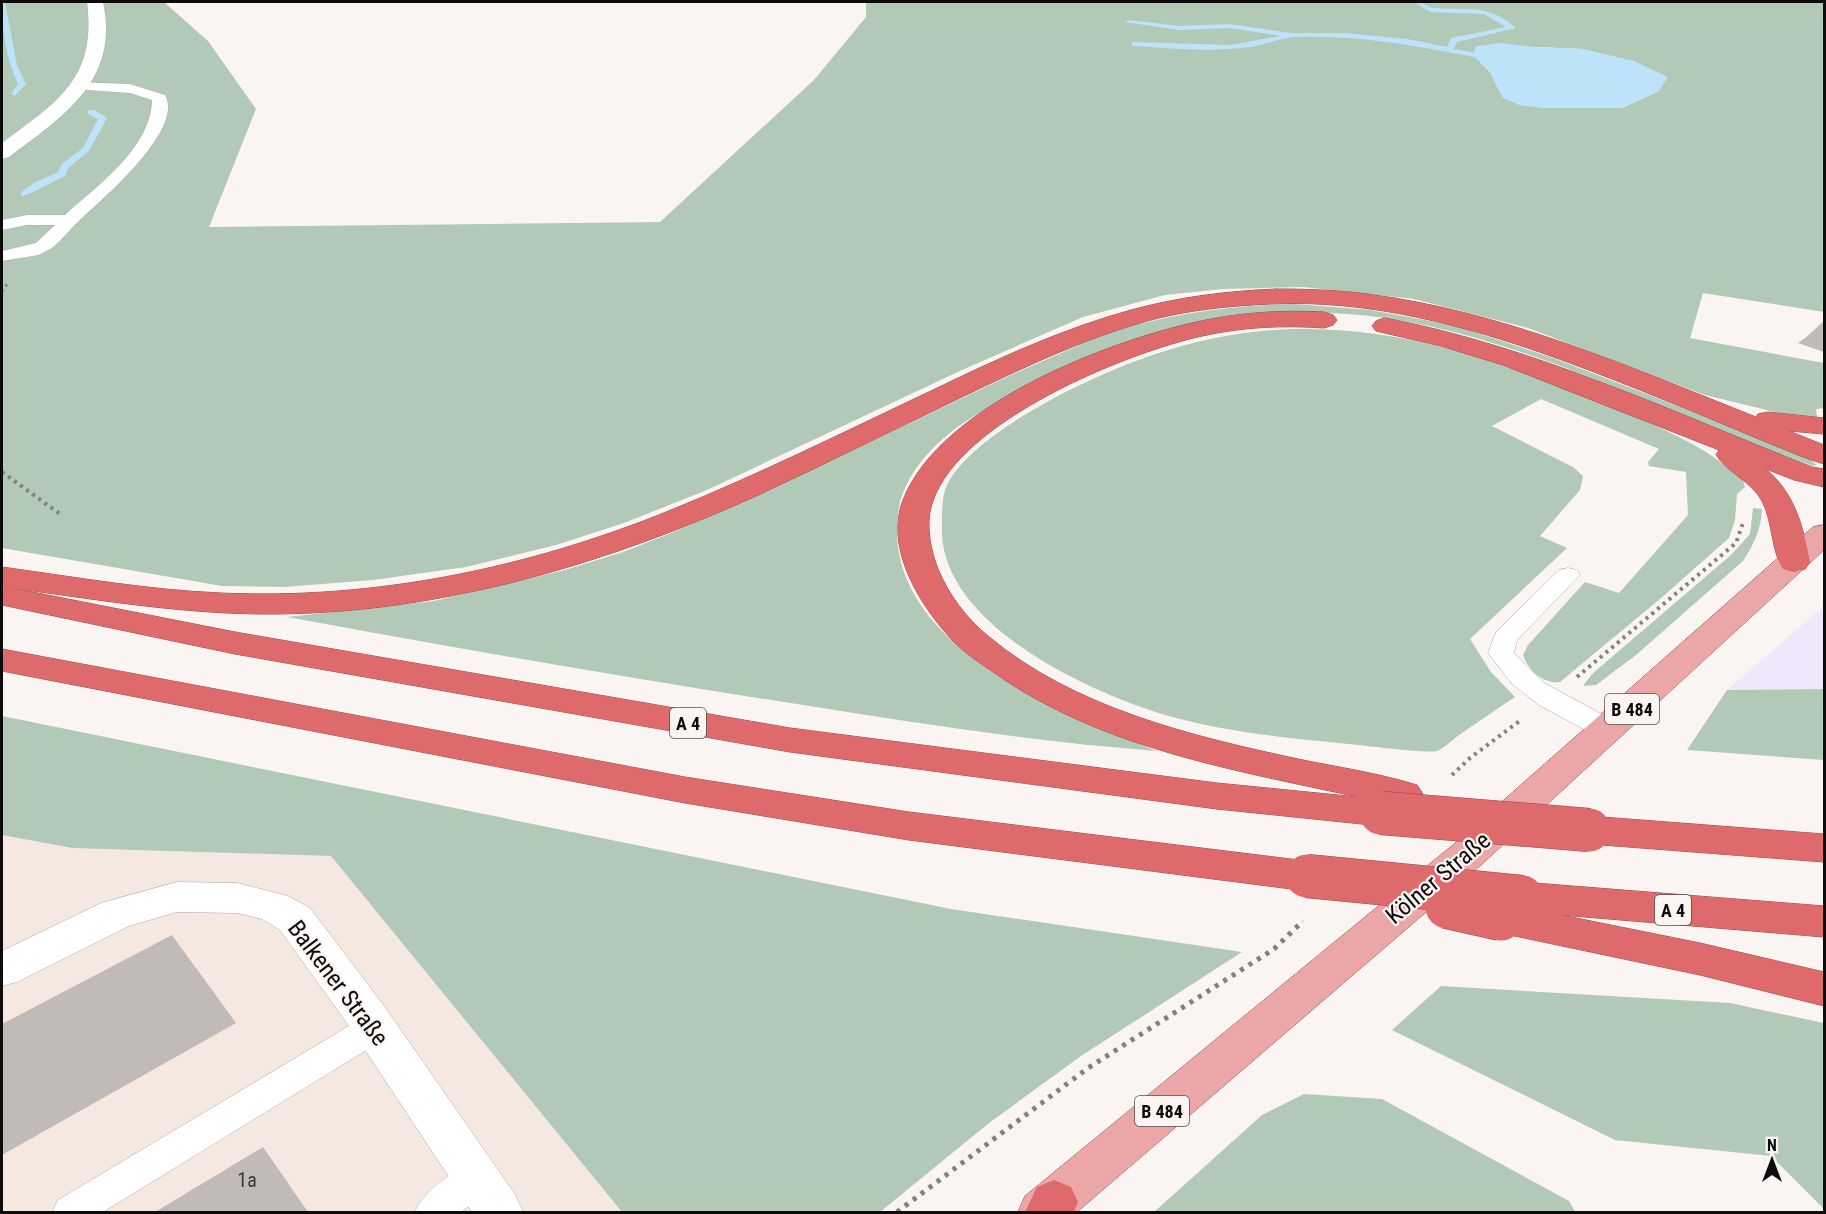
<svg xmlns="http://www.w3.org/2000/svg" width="1826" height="1214" viewBox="0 0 1826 1214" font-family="'Roboto Condensed',sans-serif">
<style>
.built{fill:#f5e8e1}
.industrial{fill:#f1e7fc}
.green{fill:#b2c9b7;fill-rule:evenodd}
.water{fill:#bde3fb}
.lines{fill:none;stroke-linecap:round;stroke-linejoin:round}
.stream{fill:#bde3fb;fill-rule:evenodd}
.building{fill:#c0bbb8}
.service-casing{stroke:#aea9a6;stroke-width:1}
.minor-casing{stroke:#aea9a6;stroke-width:1}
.tertiary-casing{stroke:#aea9a6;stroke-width:1}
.primary-casing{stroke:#95494a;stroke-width:1}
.motorway-casing{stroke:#95494a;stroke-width:1}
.path-far2{stroke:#83807e;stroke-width:3;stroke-dasharray:2 4;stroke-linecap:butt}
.path-far1{stroke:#83807e;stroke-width:4;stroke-dasharray:3 4.5;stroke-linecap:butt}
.path{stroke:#83807e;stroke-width:5;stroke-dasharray:4 6;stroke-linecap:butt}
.service{fill:#fff;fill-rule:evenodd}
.minor{fill:#fff;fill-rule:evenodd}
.tertiary{fill:#fff;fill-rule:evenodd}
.primary{fill:#eba6a7;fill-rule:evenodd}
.motorway{fill:#de6a6c;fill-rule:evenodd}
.motorway-bridge-casing{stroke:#95494a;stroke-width:44;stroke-linecap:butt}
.motorway-bridge{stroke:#de6a6c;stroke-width:43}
.labels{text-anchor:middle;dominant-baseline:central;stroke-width:4.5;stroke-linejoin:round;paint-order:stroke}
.shield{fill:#faf5f2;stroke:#545150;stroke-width:1.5}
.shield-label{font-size:18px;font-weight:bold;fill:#0d0b0b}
.near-number-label{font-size:20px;fill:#3a3736}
.near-street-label{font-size:24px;fill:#0d0b0b;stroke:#faf5f2}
</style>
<rect width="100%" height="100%" fill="#faf5f2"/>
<path class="built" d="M 2,835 L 72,848 L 331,856 L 622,1212 L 2,1212 Z"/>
<path class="industrial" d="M 1824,606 L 1824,689 L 1727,690 Z"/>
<path class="green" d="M 2,2 L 164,2 L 208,41 L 256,109 L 209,227 L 660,222 L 814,80 L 866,17 L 866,2 L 1824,2 L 1824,312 L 1703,293 L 1690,338 L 1824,363 L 1824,408 L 1816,409 L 1817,417 L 1779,413 L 1705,395 L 1528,328 L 1414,299 L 1303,287 L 1223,289 L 1165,295 L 1083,317 L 962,370 L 707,490 L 624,523 L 556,545 L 466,567 L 373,580 L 284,587 L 222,586 L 2,548 ZM 1535,47 L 1583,49 L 1659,91 L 1622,108 L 1543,108 L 1503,98 L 1491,74 Z
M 1295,304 L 1370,310 L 1453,325 L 1553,358 L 1782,446 L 1808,458 L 1817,465 L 1813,466 C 1657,412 1482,312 1315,313 C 1291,313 1263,312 1239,316 C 1223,318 1207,327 1193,332 C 1158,345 1123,358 1088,371 C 1057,382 1018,392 990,407 C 949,428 903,467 898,514 C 882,645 1060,712 1157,751 C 1036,742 916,723 797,704 C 626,678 456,648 287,617 L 434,601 L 565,570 L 623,552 L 669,534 L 743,502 L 1011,375 L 1107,333 C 1168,314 1231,305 1295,304 Z
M 1294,329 C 1321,329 1349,330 1376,334 C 1458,345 1536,376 1612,407 C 1659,427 1705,445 1743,480 L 1745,487 L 1737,494 L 1735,520 L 1729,538 L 1660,599 L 1560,682 C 1543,684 1528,670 1523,655 L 1528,645 L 1585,582 L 1619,593 L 1688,515 L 1686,472 L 1649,466 L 1648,462 L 1659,449 L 1541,399 L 1492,426 L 1573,467 L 1583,476 L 1580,490 L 1540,536 L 1567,548 L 1470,639 L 1491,672 L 1515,697 C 1495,710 1475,724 1455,738 C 1450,742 1443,749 1437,751 C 1428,754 1362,745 1348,744 C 1287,738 1225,732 1165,715 C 1089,692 947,627 942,535 C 942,521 941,504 945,490 C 957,456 1014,420 1045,403 C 1122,361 1205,331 1294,329 Z
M 1753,508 L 1762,509 C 1761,530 1754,544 1743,561 L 1636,655 L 1596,685 L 1583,686 L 1592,674 L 1731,555 L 1750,534 Z
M 1824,689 L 1824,760 L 1687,750 L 1727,690 Z
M 2,716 L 951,909 L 1242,952 L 1081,1056 L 989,1123 L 880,1212 L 622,1212 L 331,856 L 72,848 L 2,835 Z
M 1441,986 L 1730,1003 L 1824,1023 L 1824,1209 L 1771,1156 L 1615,1140 L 1392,1030 Z
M 1304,1094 L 1382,1099 L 1569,1201 L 1575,1212 L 1154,1212 L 1262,1115 Z"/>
<path class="water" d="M 1502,43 L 1535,47 L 1583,49 L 1634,61 L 1668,77 L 1659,91 L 1622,108 L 1543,108 L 1519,105 L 1503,98 L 1491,74 L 1473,55 L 1476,46 Z"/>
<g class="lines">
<path class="stream" d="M 2,2 L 5,2 L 17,65 L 26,84 L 15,96 L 11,94 L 18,84 C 6,58 2,30 2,2 Z
M 1414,2 C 1422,1 1427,7 1435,8 C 1470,11 1487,3 1516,28 L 1457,42 L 1454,49 L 1476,53 L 1477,55 L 1473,57 C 1414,45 1356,35 1295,37 C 1280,38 1265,45 1250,47 C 1212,52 1173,49 1135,46 L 1132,46 L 1132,42 L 1231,45 L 1281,36 L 1229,28 L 1179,30 L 1125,22 L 1129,20 L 1179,26 L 1229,24 L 1291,33 L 1345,33 L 1407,39 L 1447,47 L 1451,38 L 1506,27 L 1484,14 L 1430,12 Z
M 88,110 L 94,110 L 107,118 L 89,151 L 69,167 L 65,176 C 56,180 28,196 21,196 L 21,192 L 34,183 L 58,172 L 62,164 L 83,148 L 98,119 L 88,114 Z"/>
</g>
<path class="building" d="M 1824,321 L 1824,352 L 1798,343 L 1805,338 Z
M 172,935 L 236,1023 L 2,1155 L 2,1024 Z
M 263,1147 L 308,1212 L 155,1212 Z"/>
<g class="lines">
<g class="service-casing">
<path id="service" d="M 77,82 L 130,84 L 165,95 C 185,130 101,200 78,222 C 69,230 62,240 52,248 L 39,255 L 2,261 L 2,251 L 36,243 L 55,225 L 27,225 L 2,230 L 2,220 L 27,215 L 65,215 C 98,185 151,148 152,100 L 130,93 L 72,89 L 70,86 L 72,83 Z
M 1568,568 L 1577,570 L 1580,575 L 1517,640 L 1514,653 L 1544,683 L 1618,723 L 1622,730 L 1618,737 L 1608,739 L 1598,737 L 1539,705 L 1512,684 L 1488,653 L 1496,632 L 1559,570 Z
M 374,1014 L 386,1018 L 391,1028 L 386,1038 L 103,1212 L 52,1212 L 58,1200 L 362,1018 Z
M 475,1163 L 488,1167 L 494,1179 L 488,1191 L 461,1212 L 415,1212 C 423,1191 454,1170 475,1163 Z"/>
</g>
<g class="minor-casing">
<path id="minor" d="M 177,882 L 237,883 L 288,896 L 310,908 L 384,1006 L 516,1196 L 523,1212 L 472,1212 L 352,1030 L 280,930 L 262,919 L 237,913 L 177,912 L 129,926 L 17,982 L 2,986 L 2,951 L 101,903 Z"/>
</g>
<g class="tertiary-casing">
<path id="tertiary" d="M 87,2 L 103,2 C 120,80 64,116 9,157 L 2,159 L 2,143 C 57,102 97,79 87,2 Z"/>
</g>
<g class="primary-casing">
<path id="primary" d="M 1824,525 L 1824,550 L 1482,864 L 1077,1212 L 1018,1212 L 1025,1196 L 1454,844 L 1813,527 Z"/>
</g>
<g class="motorway-casing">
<path id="motorway" d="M 1276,289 C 1306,289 1337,290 1367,294 C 1502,311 1630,367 1756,417 L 1758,414 L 1768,412 L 1824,418 L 1824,434 L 1789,431 L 1824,445 L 1824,464 C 1806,459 1789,451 1771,444 C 1745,433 1718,422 1692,411 C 1558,357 1416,297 1270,304 C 1228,306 1187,310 1147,321 C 1083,339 1022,368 962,397 C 893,430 825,464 756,496 C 606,564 443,612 278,614 C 188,615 100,600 12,588 L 235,632 L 790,728 L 1217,783 L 1358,797 C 1234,770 1102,748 996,674 C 981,664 966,654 953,641 C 921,607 884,549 903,500 C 940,404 1116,337 1211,319 C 1248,312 1286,310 1324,312 L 1333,315 L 1337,320 L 1333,325 L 1324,328 C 1283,325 1242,327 1202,336 C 1125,353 960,421 933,501 C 925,522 930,548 938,569 C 949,595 966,618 988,636 C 1074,708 1191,736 1298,759 C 1337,767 1378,773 1417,785 L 1423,794 L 1417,803 L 1404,807 L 1396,805 L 1400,813 L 1395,823 L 1381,826 L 1217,809 L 790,752 L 235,654 L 2,605 L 2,589 L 7,587 L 2,587 L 2,567 C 75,577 148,590 221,593 C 375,600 529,568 671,510 C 760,474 846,431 933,390 C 997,359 1062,329 1131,310 C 1179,297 1227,291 1276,289 Z
M 1385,318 C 1533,346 1672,412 1812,467 L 1824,469 L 1824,487 L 1794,480 L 1766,469 C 1795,494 1803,526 1810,562 L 1805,569 L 1794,572 L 1783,569 C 1771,551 1773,522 1762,501 C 1752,482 1728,473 1716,455 L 1719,450 L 1503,365 L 1441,346 L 1376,331 L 1372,326 L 1376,321 Z
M 2,649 L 685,777 L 909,812 L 1307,861 L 1321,866 L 1327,876 L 1321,886 L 1307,891 L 909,840 L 685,803 L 2,671 Z
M 1589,816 L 1824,834 L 1824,862 L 1589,844 L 1575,840 L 1570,830 L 1575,820 Z
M 1522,882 L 1824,906 L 1824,937 L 1561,915 L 1700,943 L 1824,972 L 1824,1006 L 1700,975 L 1486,930 L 1480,919 L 1486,908 L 1501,903 L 1506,904 L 1502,897 L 1508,886 Z
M 1054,1180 L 1071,1187 L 1078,1202 L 1074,1212 L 1025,1212 L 1037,1187 Z"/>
</g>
<path class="path-far2" d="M 2,291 L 9,282"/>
<path class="path-far1" d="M 2,472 L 60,514
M 1577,677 L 1736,543 L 1744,520
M 1452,775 L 1470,758 L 1521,720"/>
<path class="path" d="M 897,1212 L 1088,1068 L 1274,949 L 1303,921"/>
<use href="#service" class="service"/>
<use href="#minor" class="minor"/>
<use href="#tertiary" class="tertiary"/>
<use href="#primary" class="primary"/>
<use href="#motorway" class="motorway"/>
<g class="motorway-bridge-casing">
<path id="motorway-bridge" d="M 1381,813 L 1589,830
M 1307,876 L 1522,897
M 1447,907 L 1501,919"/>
</g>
<use href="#motorway-bridge" class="motorway-bridge"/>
</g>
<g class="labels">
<g class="shield">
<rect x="1605" y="694" width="54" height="30" rx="4.5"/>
<rect x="670" y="708" width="36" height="30" rx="4.5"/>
<rect x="1655" y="895" width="36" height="30" rx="4.5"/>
<rect x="1135" y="1096" width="54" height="30" rx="4.5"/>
</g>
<g class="shield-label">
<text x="1632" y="709">B 484</text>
<text x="688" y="723">A 4</text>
<text x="1673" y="910">A 4</text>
<text x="1162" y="1111">B 484</text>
</g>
<g class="near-number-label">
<text x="247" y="1180">1a</text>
</g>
<g class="near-street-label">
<text transform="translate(1438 878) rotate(-40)">Kölner Straße</text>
<text transform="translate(338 983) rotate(53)">Balkener Straße</text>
</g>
</g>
<rect width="1826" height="1214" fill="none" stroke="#0d0b0b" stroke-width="6"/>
<g transform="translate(1772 1160)" stroke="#faf5f2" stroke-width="4.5" paint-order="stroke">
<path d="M0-4.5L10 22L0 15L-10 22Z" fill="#0d0b0b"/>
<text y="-9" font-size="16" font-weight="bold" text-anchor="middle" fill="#0d0b0b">N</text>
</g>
</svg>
